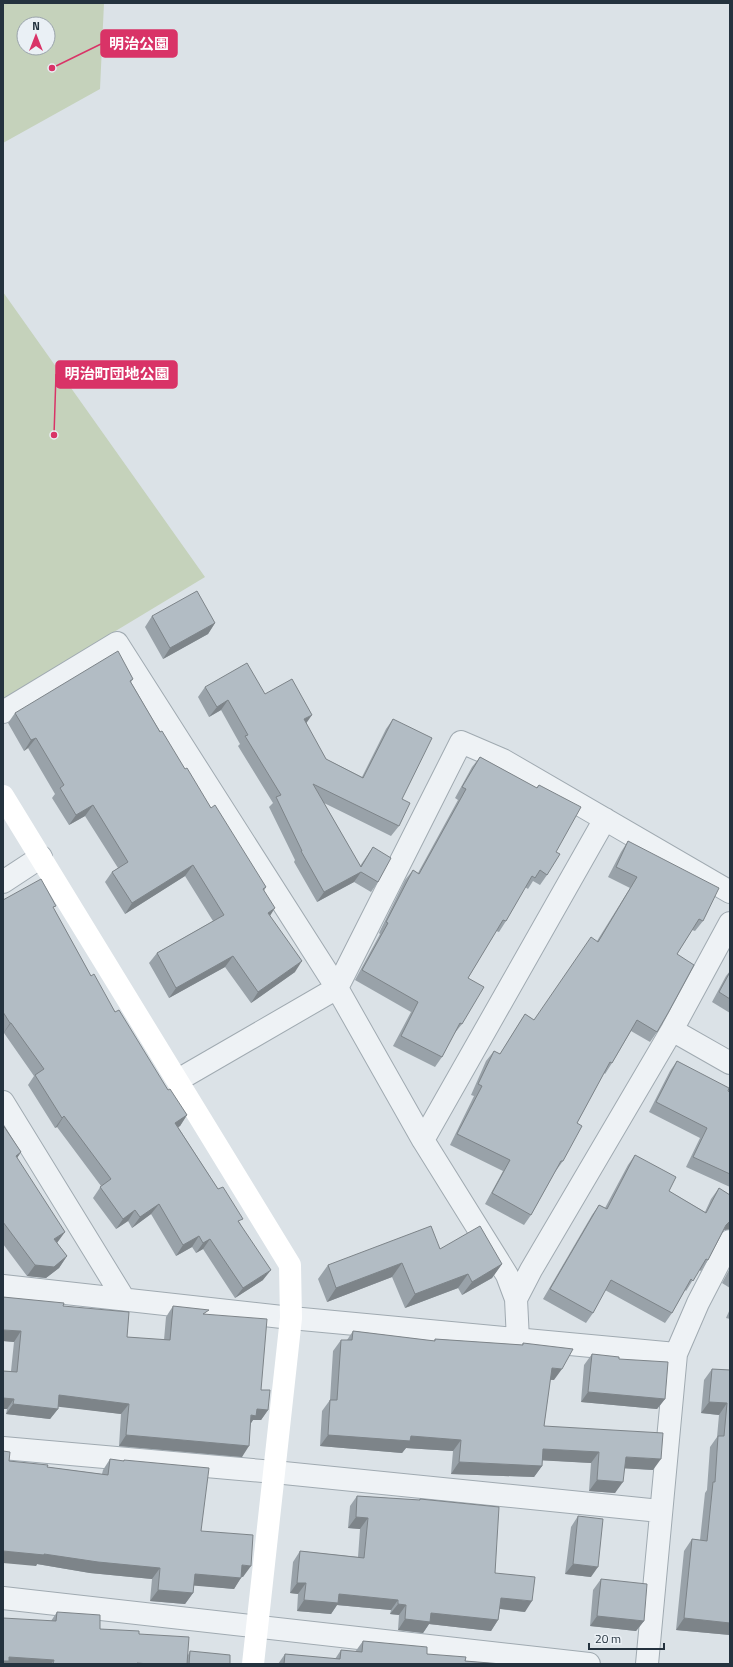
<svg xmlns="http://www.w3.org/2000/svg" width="733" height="1667" viewBox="0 0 733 1667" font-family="'Titillium Web','Noto Sans JP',sans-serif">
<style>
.green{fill:#c5d2bb;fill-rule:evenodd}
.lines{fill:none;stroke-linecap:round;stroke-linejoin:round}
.street-casing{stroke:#a0aab1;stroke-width:24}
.street{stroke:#eef2f5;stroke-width:22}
.secondary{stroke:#fff;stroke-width:22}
.wall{fill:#99a2a9}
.shaded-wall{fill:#7d8489}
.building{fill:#b2bcc4;stroke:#7d8489}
.leader{fill:none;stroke:#d93367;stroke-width:1.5}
.callout-dot{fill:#d93367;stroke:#eaf0f5;stroke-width:1.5}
.callout{fill:#d93367;stroke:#d93367;stroke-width:1.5}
.callout-label{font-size:15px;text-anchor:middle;font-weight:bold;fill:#fff}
</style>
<rect width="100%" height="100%" fill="#dbe2e7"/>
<path class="green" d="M 3,3 L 104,3 L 100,89 L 3,143 ZM 24,24 L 48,24 L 48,48 L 24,48 Z
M 3,292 L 205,577 L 3,699 Z"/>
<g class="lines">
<g class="street-casing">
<path id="street" d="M 3,712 L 117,643 L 337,988 L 423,1140 L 507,1275 L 516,1299 L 518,1340
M 3,882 L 41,857
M 672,1030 L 730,1063
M 178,1080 L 337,988 L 461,742 L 503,760 L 730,892
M 3,1102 L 124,1299
M 423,1140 L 605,819
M 3,1286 L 291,1318 L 676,1354
M 516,1299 L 531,1270 L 672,1030 L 730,923
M 3,1448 L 274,1472 L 660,1511
M 3,1598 L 589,1664
M 647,1664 L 676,1354 L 698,1303 L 730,1241"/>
</g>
<use href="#street" class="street"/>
<path class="secondary" d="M 3,796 L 290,1265 L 291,1318 L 253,1664"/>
</g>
<path class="wall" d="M 152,616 L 215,623 L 208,634 L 163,659 L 145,627 Z
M 133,679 L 131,682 L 160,732 L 211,808 L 266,887 L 264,891 L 270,916 L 295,972 L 251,1003 L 225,967 L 169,998 L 149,963 L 157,953 L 213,921 L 185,876 L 125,914 L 105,882 L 112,872 L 118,868 L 85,816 L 69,825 L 52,798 L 55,794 L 28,748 L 24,751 L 8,723 L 15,713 Z
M 205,687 L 265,694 L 306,724 L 326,759 L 362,777 L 386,729 L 393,719 L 402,799 L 399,826 L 391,836 L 324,803 L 360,866 L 373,847 L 378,882 L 371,892 L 354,882 L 317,902 L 294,862 L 295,860 L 269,807 L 273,803 L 238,746 L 240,744 L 221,710 L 209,717 L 198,697 Z
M 480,757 L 536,788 L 539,785 L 556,852 L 547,875 L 540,885 L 533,881 L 528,889 L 525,887 L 506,921 L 499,932 L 496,931 L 468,978 L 462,1024 L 454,1034 L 442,1057 L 435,1067 L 393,1046 L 411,1012 L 355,980 L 380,934 L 379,933 L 405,880 L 413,870 L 418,873 L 458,800 L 455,798 L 472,767 Z
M 628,841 L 703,921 L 695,931 L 692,930 L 677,954 L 657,1032 L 650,1042 L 631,1031 L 612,1063 L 605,1074 L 604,1073 L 577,1123 L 563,1161 L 555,1172 L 531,1215 L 524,1225 L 485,1204 L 503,1171 L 450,1145 L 474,1096 L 471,1095 L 486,1061 L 494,1051 L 500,1054 L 525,1014 L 534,1020 L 597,941 L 630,888 L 608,877 L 621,852 Z
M 3,900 L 54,909 L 91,976 L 168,1090 L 187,1115 L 180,1126 L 178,1127 L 240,1223 L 263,1280 L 235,1298 L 203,1249 L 196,1253 L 192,1247 L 176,1256 L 151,1214 L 132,1228 L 128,1221 L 116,1229 L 93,1198 L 101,1186 L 57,1127 L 55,1128 L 28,1085 L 34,1076 L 4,1033 L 3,1034 Z
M 730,971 L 730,1013 L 712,1002 L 726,976 Z
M 677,1061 L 730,1092 L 730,1187 L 686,1167 L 700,1138 L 649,1112 L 670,1071 Z
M 3,1125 L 21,1152 L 17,1158 L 57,1243 L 67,1256 L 59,1268 L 46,1278 L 27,1276 L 3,1244 Z
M 635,1155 L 669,1191 L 705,1212 L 711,1199 L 719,1188 L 729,1229 L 724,1230 L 708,1260 L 701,1271 L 699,1270 L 686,1291 L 685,1290 L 672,1313 L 665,1323 L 605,1290 L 593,1313 L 586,1323 L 543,1299 L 592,1215 L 599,1205 L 605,1208 L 628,1165 Z
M 440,1249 L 502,1264 L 492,1278 L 462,1295 L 458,1288 L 405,1308 L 392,1277 L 327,1302 L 318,1279 L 328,1265 Z
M 730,1268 L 730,1288 L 722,1283 Z
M 63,1306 L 127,1337 L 164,1340 L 166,1317 L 173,1306 L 206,1314 L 261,1390 L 268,1410 L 261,1420 L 253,1420 L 251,1423 L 242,1457 L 119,1446 L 121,1414 L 58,1406 L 58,1409 L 50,1419 L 6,1414 L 7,1409 L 3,1409 L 3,1371 L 11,1371 L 14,1342 L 3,1341 Z
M 730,1309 L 730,1319 L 726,1318 Z
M 353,1331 L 434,1341 L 435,1339 L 522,1345 L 523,1343 L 554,1380 L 550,1380 L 544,1426 L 653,1470 L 625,1468 L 615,1493 L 589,1491 L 591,1463 L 542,1460 L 542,1466 L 534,1477 L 451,1474 L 453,1451 L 406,1448 L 402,1453 L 320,1446 L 322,1411 L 330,1400 L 333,1351 L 341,1340 L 347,1340 Z
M 592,1354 L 619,1359 L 665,1399 L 657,1409 L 581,1402 L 584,1365 Z
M 712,1369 L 730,1370 L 730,1635 L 676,1630 L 684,1551 L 692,1539 L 700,1540 L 705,1493 L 707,1490 L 710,1447 L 717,1437 L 719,1415 L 701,1413 L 704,1380 Z
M 110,1459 L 123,1461 L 124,1460 L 201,1531 L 243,1577 L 241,1577 L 234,1589 L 194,1585 L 193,1593 L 185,1604 L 150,1601 L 152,1579 L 90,1573 L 37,1564 L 36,1566 L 9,1461 L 47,1467 L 102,1474 L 103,1470 Z
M 357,1496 L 419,1500 L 420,1499 L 495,1573 L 525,1612 L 500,1609 L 498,1620 L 491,1631 L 429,1624 L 423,1633 L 398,1630 L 399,1615 L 390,1614 L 391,1610 L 337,1605 L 331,1614 L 297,1611 L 298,1594 L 290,1593 L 293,1562 L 300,1551 L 358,1557 L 360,1529 L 348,1528 L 350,1506 Z
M 578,1516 L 591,1577 L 565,1574 L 571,1527 Z
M 601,1579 L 644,1621 L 636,1631 L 590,1626 L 593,1590 Z
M 57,1612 L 100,1629 L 139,1634 L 188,1655 L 190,1651 L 230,1664 L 3,1664 L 51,1621 Z
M 363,1641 L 427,1654 L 465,1661 L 502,1664 L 278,1664 L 285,1654 L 335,1659 L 341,1650 L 355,1652 Z"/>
<path class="shaded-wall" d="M 215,623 L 208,634 L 163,659 L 170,648 Z
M 228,700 L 221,710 L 209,717 L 217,707 Z
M 312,715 L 305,725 L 304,719 Z
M 36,738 L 28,748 L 24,751 L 31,740 Z
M 93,805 L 85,816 L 69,825 L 76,815 Z
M 193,865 L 185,876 L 125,914 L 132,903 Z
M 361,872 L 354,882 L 317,902 L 324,892 Z
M 275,908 L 268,919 L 268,913 Z
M 233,956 L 225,967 L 169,998 L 176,988 Z
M 302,961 L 295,972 L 251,1003 L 258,992 Z
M 10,1023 L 11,1023 L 3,1034 Z
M 187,1115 L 180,1126 L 168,1133 L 175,1123 Z
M 64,1116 L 57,1127 L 55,1128 L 62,1118 Z
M 21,1152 L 13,1164 L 16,1156 Z
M 159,1204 L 151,1214 L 132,1228 L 140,1217 Z
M 135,1210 L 128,1221 L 116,1229 L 123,1219 Z
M 730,1221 L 730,1229 L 724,1230 L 726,1225 Z
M 65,1232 L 57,1243 L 54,1239 Z
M 199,1236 L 192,1247 L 176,1256 L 183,1245 Z
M 210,1239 L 203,1249 L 196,1253 L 203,1243 Z
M 67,1256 L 59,1268 L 46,1278 L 27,1276 L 35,1265 Z
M 402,1263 L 392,1277 L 327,1302 L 336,1288 Z
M 502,1264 L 492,1278 L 462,1295 L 472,1282 Z
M 271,1270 L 263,1280 L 235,1298 L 243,1288 Z
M 468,1274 L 458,1288 L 405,1308 L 415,1294 Z
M 3,1330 L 21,1331 L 14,1342 L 3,1341 Z
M 552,1368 L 562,1369 L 554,1380 L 544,1379 Z
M 588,1392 L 665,1399 L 657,1409 L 581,1402 Z
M 59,1395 L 129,1404 L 121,1414 L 52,1406 Z
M 3,1398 L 14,1399 L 7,1409 L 3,1409 Z
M 709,1402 L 727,1403 L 719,1415 L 701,1413 Z
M 13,1404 L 58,1409 L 50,1419 L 6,1414 Z
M 257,1409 L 268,1410 L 261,1420 L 253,1420 L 249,1426 L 244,1426 Z
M 126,1435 L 249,1446 L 242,1457 L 119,1446 Z
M 328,1435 L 411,1436 L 461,1440 L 453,1451 L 406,1448 L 402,1453 L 320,1446 Z
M 543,1449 L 599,1452 L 591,1463 L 535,1460 Z
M 626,1457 L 661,1459 L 653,1470 L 618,1468 Z
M 459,1462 L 542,1466 L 534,1477 L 451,1474 Z
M 597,1480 L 623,1482 L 615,1493 L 589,1491 Z
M 356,1517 L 368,1518 L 360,1529 L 348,1528 Z
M 3,1551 L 44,1554 L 160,1568 L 152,1579 L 90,1573 L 37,1564 L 36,1566 L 3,1563 Z
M 573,1564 L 598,1567 L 591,1577 L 565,1574 Z
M 242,1565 L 251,1566 L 243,1577 L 235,1576 Z
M 195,1574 L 241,1578 L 234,1589 L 187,1585 Z
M 297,1583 L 306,1583 L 298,1594 L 290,1593 Z
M 158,1590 L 193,1593 L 185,1604 L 150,1601 Z
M 339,1594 L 398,1600 L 391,1610 L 337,1605 L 331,1614 L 297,1611 L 304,1600 Z
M 501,1598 L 532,1601 L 525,1612 L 494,1608 Z
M 398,1604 L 406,1605 L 399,1615 L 390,1614 Z
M 431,1613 L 498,1620 L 491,1631 L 429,1624 L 423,1633 L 398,1630 L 405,1619 Z
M 597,1616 L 644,1621 L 636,1631 L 590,1626 Z
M 684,1618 L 730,1623 L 730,1635 L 676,1630 Z
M 9,1657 L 54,1660 L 51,1664 L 3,1664 L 3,1661 Z"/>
<path class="building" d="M 197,591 L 215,623 L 170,648 L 152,616 Z
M 118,651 L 133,679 L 130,681 L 160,732 L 162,731 L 185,769 L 187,768 L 211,808 L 215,805 L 266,887 L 263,889 L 275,908 L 268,913 L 302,961 L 258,992 L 233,956 L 176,988 L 157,953 L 224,915 L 193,865 L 132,903 L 112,872 L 128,862 L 93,805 L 76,815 L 60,788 L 64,785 L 36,738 L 31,740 L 15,713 Z
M 247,663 L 265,694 L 292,679 L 312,715 L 304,719 L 326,759 L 363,778 L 393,719 L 432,738 L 402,799 L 410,803 L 399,826 L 313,784 L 361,867 L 373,847 L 391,858 L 378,882 L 361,872 L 324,892 L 301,851 L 302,851 L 276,797 L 281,795 L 245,736 L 248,735 L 228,700 L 217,707 L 205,687 Z
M 480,757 L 537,788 L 539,785 L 581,807 L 556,852 L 560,854 L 547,875 L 540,870 L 535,878 L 532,876 L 506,921 L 503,920 L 468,978 L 484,987 L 462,1024 L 460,1023 L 442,1057 L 401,1036 L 418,1002 L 362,970 L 388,923 L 386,922 L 413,870 L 419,874 L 466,789 L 462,787 Z
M 628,841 L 719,888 L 703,921 L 699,919 L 677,954 L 694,965 L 668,1013 L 657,1032 L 637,1020 L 612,1063 L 610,1062 L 577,1123 L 582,1126 L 563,1161 L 561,1161 L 531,1215 L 492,1193 L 510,1160 L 457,1134 L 482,1086 L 478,1084 L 494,1051 L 500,1054 L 525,1014 L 534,1020 L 591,937 L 598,942 L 637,877 L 616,867 Z
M 41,879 L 56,906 L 53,907 L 91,976 L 94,974 L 115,1012 L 119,1010 L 168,1090 L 170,1089 L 187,1115 L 175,1123 L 218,1189 L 223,1187 L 243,1219 L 238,1221 L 271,1270 L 243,1288 L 210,1239 L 203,1243 L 199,1236 L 183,1245 L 159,1204 L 140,1217 L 135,1210 L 123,1219 L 100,1187 L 111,1179 L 64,1116 L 62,1118 L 35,1075 L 44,1069 L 11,1023 L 10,1023 L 3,1012 L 3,900 Z
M 730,972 L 730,999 L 719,992 Z
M 677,1061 L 729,1088 L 728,1091 L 730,1092 L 730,1174 L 693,1157 L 707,1128 L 656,1102 Z
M 3,1125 L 21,1152 L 16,1156 L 65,1232 L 54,1239 L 67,1256 L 54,1267 L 35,1265 L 3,1222 Z
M 635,1155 L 676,1177 L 669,1191 L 706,1213 L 719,1188 L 730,1195 L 730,1221 L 726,1225 L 708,1260 L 706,1259 L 693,1281 L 691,1279 L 672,1313 L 611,1280 L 593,1313 L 550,1289 L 599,1205 L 607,1209 Z
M 431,1226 L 440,1249 L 480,1226 L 502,1264 L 472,1282 L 468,1274 L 415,1294 L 402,1263 L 336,1288 L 328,1265 Z
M 3,1297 L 64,1303 L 63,1306 L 129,1312 L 127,1337 L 170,1340 L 173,1306 L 209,1310 L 203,1314 L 267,1319 L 261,1390 L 270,1390 L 268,1410 L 257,1409 L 256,1416 L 251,1415 L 249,1446 L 126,1435 L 129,1404 L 59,1395 L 58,1409 L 13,1404 L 14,1399 L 3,1398 L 3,1371 L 17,1372 L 21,1331 L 3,1330 Z
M 353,1331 L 435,1341 L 435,1339 L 523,1345 L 523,1343 L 573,1349 L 562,1369 L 552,1368 L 544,1426 L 663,1433 L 661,1459 L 626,1457 L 623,1482 L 597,1480 L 599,1452 L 543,1449 L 542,1466 L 459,1462 L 461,1440 L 411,1436 L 410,1441 L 328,1435 L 330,1400 L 337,1400 L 341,1340 L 352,1340 Z
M 592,1354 L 619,1357 L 619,1359 L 668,1362 L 665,1399 L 588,1392 Z
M 712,1369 L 730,1370 L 730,1623 L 684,1618 L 692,1539 L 707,1541 L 713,1482 L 715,1482 L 718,1436 L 724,1436 L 727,1403 L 709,1402 Z
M 3,1451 L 10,1452 L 9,1461 L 48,1465 L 47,1467 L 108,1475 L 110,1459 L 124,1461 L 124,1460 L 209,1468 L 201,1531 L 253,1535 L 251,1566 L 242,1565 L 241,1578 L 195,1574 L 193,1593 L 158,1590 L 160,1568 L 98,1562 L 44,1554 L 44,1555 L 3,1551 Z
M 357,1496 L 420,1500 L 420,1499 L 499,1507 L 495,1573 L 535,1577 L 532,1601 L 501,1598 L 498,1620 L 431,1613 L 430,1622 L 405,1619 L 406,1605 L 398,1604 L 398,1600 L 339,1594 L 338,1603 L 304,1600 L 306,1583 L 297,1583 L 300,1551 L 364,1558 L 368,1518 L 356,1517 Z
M 578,1516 L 603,1519 L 598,1567 L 573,1564 Z
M 601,1579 L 647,1584 L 644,1621 L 597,1616 Z
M 57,1612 L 100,1615 L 100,1629 L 139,1631 L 139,1634 L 189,1637 L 187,1664 L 149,1664 L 137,1663 L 137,1664 L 53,1664 L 54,1660 L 9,1657 L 9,1661 L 3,1661 L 3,1618 L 56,1621 Z
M 363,1641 L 427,1647 L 427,1654 L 466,1657 L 465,1661 L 502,1664 L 284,1664 L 285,1654 L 340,1659 L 341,1650 L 362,1652 Z
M 190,1651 L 230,1655 L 230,1664 L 189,1664 Z"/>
<path class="leader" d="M52 68L101 44M54 435L56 374"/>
<g class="callout-dot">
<circle cx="52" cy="68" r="4"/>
<circle cx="54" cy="435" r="4"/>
</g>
<g class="callout">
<rect x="101" y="30" width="76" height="27" rx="4"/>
<rect x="56" y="361" width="121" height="27" rx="4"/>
</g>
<g class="callout-label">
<text x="139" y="49">明治公園</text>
<text x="117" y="379">明治町団地公園</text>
</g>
<rect width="733" height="1667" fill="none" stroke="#24323e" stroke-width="8"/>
<g transform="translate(36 36)"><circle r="19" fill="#eaf0f5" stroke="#9ba4ac"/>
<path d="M0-3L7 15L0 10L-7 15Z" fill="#d93367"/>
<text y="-6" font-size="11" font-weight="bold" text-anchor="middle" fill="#24323e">N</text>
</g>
<path d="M589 1643v6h75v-6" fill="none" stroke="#24323e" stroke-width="2"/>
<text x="595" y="1643" font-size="12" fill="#24323e" stroke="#eaf0f5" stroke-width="3" paint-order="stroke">20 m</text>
</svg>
